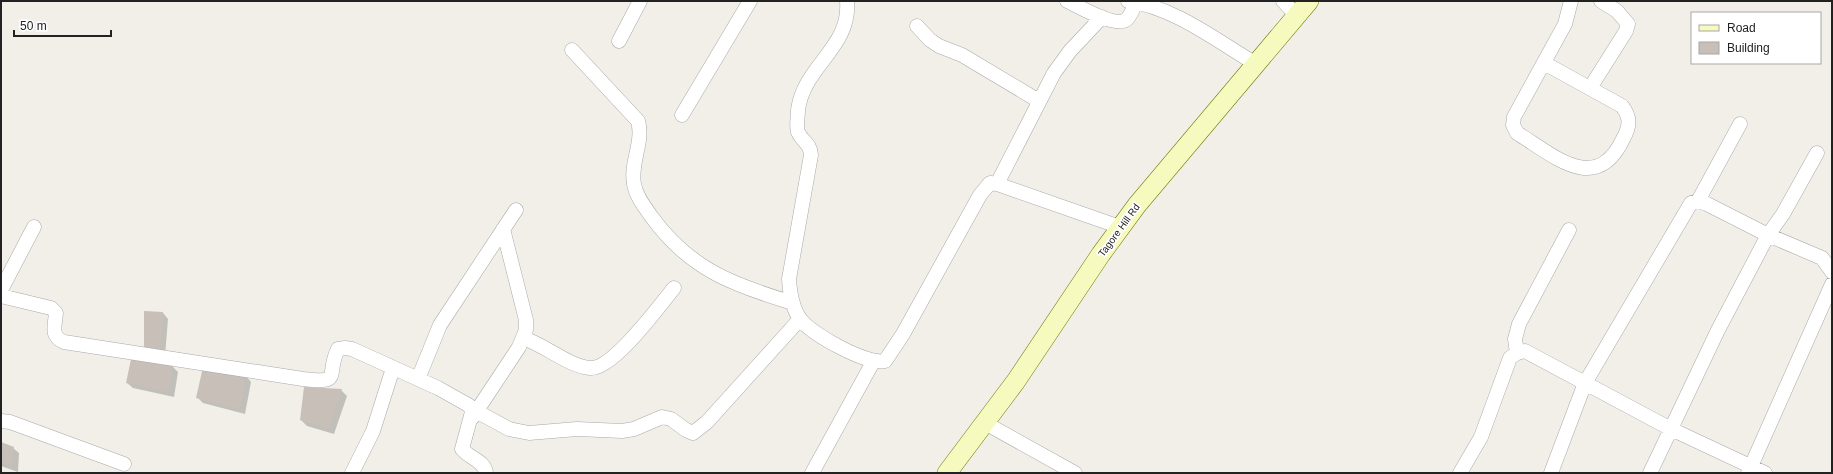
<svg xmlns="http://www.w3.org/2000/svg" width="1833" height="474" viewBox="0 0 1833 474" font-family="Arial,sans-serif">
<style>
.shadow{fill:#0003}
.building{fill:#c7bfb8}
.lines{fill:none;stroke-linecap:round;stroke-linejoin:round}
.street-casing{stroke:#a9a9a9;stroke-width:15}
.secondary-casing{stroke:#707d05;stroke-width:20}
.street{stroke:#fff;stroke-width:14}
.secondary{stroke:#f7fabf;stroke-width:19}
.labels{text-anchor:middle;dominant-baseline:central;stroke-width:3.5;stroke-linejoin:round;paint-order:stroke}
.street-label{font-size:10px;fill:#222;stroke:#fff}
</style>
<rect width="100%" height="100%" fill="#f2efe9"/>
<path class="shadow" d="M 145,312 L 163,313 L 168,319 L 165,356 L 150,355 Z
M 172,366 L 178,372 L 174,397 L 133,388 L 127,383 Z
M 246,376 L 251,382 L 245,414 L 203,403 L 197,397 Z
M 341,390 L 347,396 L 334,434 L 307,426 L 301,420 Z
M 1,443 L 13,448 L 19,453 L 18,472 L 1,466 Z"/>
<path class="building" d="M 144,311 L 163,312 L 160,351 L 144,350 Z
M 131,359 L 173,365 L 168,392 L 126,383 Z
M 203,367 L 246,375 L 240,409 L 196,398 Z
M 304,387 L 342,389 L 329,429 L 300,420 Z
M 1,442 L 14,447 L 12,467 L 1,463 Z"/>
<g class="lines">
<g class="street-casing">
<path id="street" d="M 847,1 C 851,48 804,65 798,110 C 798,116 796,126 798,132 C 802,142 810,142 811,155 L 789,279 C 790,293 792,309 801,320 C 813,335 867,365 885,361 L 903,334 L 980,195 L 990,183 L 997,184 L 1120,227
M 1067,1 C 1078,6 1117,29 1127,19 C 1131,15 1134,7 1136,2
M 1128,1 C 1174,7 1217,41 1256,64
M 1283,1 L 1297,16
M 917,26 L 930,40 L 939,46 L 962,55 L 1039,101
M 619,41 L 640,1
M 572,50 L 638,121 C 644,142 630,162 634,184 C 636,196 644,206 651,216 C 689,269 733,285 793,303
M 1544,63 L 1622,106 C 1631,118 1630,126 1623,139 C 1596,196 1553,155 1517,133 L 1513,125 L 1514,117 L 1565,24 L 1571,1
M 1590,88 L 1626,31 L 1628,24 L 1617,11 L 1601,1
M 682,115 L 750,1
M 997,184 L 1054,73 L 1070,51 L 1102,17
M 1698,201 L 1740,124
M 1,290 L 34,227
M 1,296 L 51,308 L 56,313 C 55,326 50,336 64,342 L 303,379 C 344,384 325,375 338,349 L 345,348 L 352,349 L 438,388 L 470,406 L 472,412 L 462,449 C 469,458 485,461 486,473
M 523,338 C 545,345 568,366 590,368 C 613,370 659,306 674,288
M 1517,353 L 1515,339 L 1519,324 L 1569,230
M 418,379 L 440,325 L 516,210
M 476,411 L 509,429 L 529,433 L 577,429 L 622,431 L 634,429 L 662,417 L 671,419 L 686,430 L 693,433 L 707,422 L 800,319
M 472,418 L 519,347 L 526,330 L 526,320 L 503,229
M 1,421 L 10,422 L 124,464
M 985,423 L 1075,473
M 352,473 L 373,431 L 393,368
M 812,473 L 873,362
M 1460,473 L 1481,437 L 1510,358 L 1517,353 L 1525,351 L 1671,429 L 1765,473
M 1551,473 L 1585,383 L 1691,203 L 1698,201 L 1707,204 L 1768,235 L 1822,258 L 1832,272
M 1650,473 L 1718,330 L 1768,235 L 1783,214 L 1817,153
M 1748,473 L 1832,284"/>
</g>
<g class="secondary-casing">
<path id="secondary" d="M 947,473 L 1016,381 L 1101,254 L 1137,205 L 1309,1"/>
</g>
<use href="#street" class="street"/>
<use href="#secondary" class="secondary"/>
</g>
<g class="labels">
<g class="street-label">
<text transform="translate(1119 230) rotate(-54)">Tagore Hill Rd</text>
</g>
</g>
<rect width="1833" height="474" fill="none" stroke="#222222" stroke-width="4"/>
<rect x="1691" y="12" width="130" height="52" fill="#ffffff" stroke="#a7a7a7"/>
<rect x="1699" y="25" width="20" height="6" fill="#f7fabf" stroke="#a7a7a7"/>
<text x="1727" y="32" font-size="12" fill="#222222">Road</text>
<rect x="1699" y="42" width="20" height="12" fill="#c7bfb8" stroke="#a7a7a7"/>
<text x="1727" y="52" font-size="12" fill="#222222">Building</text>
<path d="M14 30v6h97v-6" fill="none" stroke="#222222" stroke-width="2"/>
<text x="20" y="30" font-size="12" fill="#222222" stroke="#ffffff" stroke-width="3" paint-order="stroke">50 m</text>
</svg>
